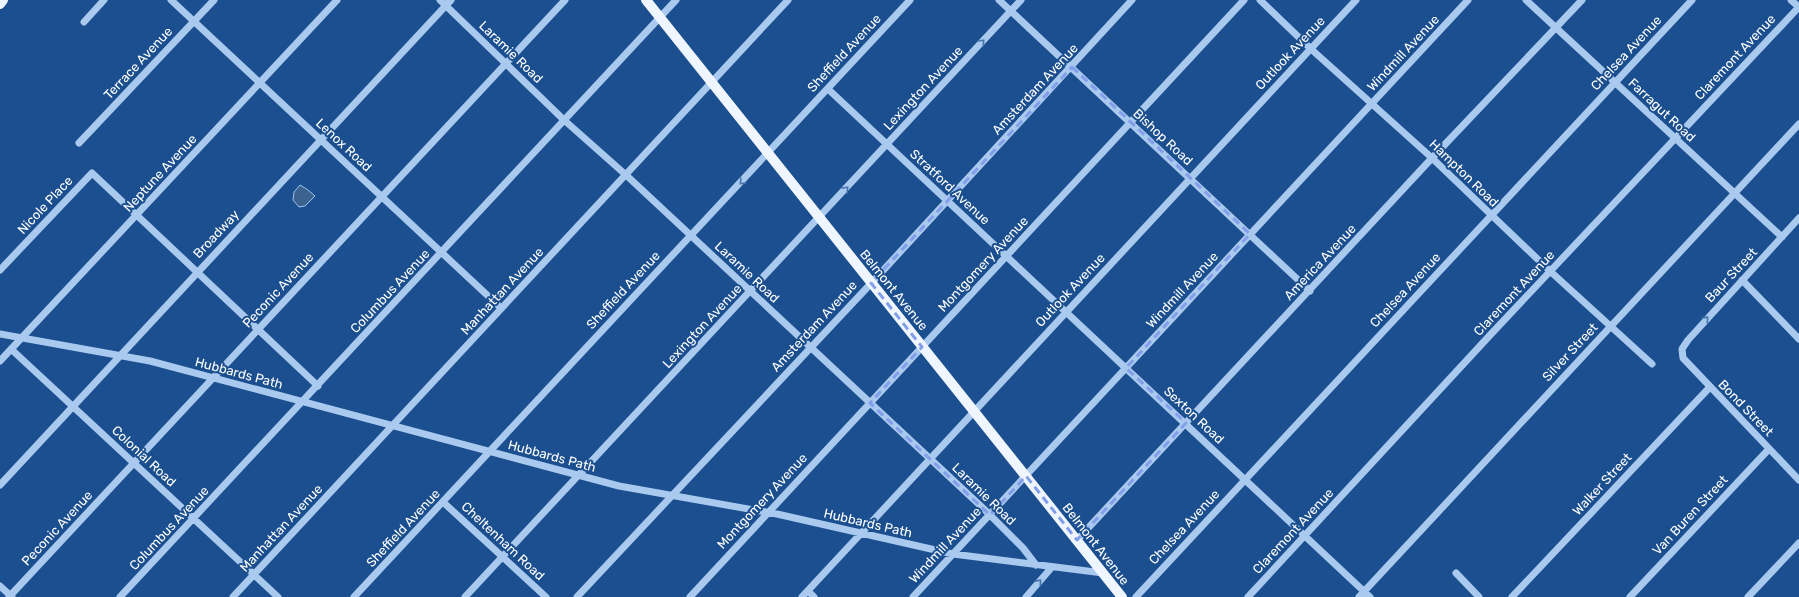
<svg xmlns="http://www.w3.org/2000/svg" width="1799" height="597" viewBox="0 0 1799 597" font-family="Rubik,sans-serif">
<style>
.water{fill:#3c6290;stroke:#9cc4f0}
.lines{fill:none;stroke-linecap:round;stroke-linejoin:round}
.minor{stroke:#a9c9ee;stroke-width:7}
.major{stroke:#f0f6ff;stroke-width:10}
.oneway{stroke:#4674ac}
.marked{fill:none;stroke:#839eea;stroke-width:3;stroke-dasharray:8 5;stroke-linejoin:round}
.labels{text-anchor:middle;dominant-baseline:central;stroke-width:4;stroke-linejoin:round;paint-order:stroke}
.street-label{font-size:13px;fill:#fff;stroke:#1b4f8f}
</style>
<rect width="100%" height="100%" fill="#1b4f8f"/>
<path class="water" d="M 300,185 L 308,190 L 315,196 L 305,206 L 299,207 L 293,200 L 294,192 Z"/>
<g class="lines">
<path class="minor" d="M 171,0 L 501,308
M 440,0 L 564,120 L 626,175 L 984,509 L 1023,548 L 1036,565
M 999,0 L 1310,291
M 1260,0 L 1311,49 L 1432,158 L 1551,272 L 1652,364
M 1526,0 L 1782,237
M 1791,0 L 1799,7
M 84,22 L 104,0
M 828,89 L 1370,597
M 79,143 L 214,0
M 1799,218 L 1688,340 L 1682,349 L 1683,358 L 1799,480
M 0,270 L 92,173 L 318,386
M 1742,280 L 1799,339
M 0,334 L 150,361 L 619,486 L 777,514 L 953,554 L 1103,573
M 11,349 L 278,597
M 0,361 L 337,0
M 0,485 L 451,0
M 443,502 L 546,597
M 1077,540 L 1432,158 L 1582,0
M 1456,573 L 1479,597
M 0,586 L 12,597
M 808,591 L 814,597
M 9,597 L 565,0
M 120,597 L 676,0
M 233,597 L 788,0
M 354,597 L 910,0
M 465,597 L 1021,0
M 577,597 L 877,277 L 1132,0
M 690,597 L 1244,0
M 802,597 L 1356,0
M 913,597 L 1468,0
M 1026,597 L 1052,567
M 1136,597 L 1692,0
M 1248,597 L 1492,333 L 1799,7
M 1359,597 L 1799,124
M 1512,597 L 1709,388
M 1630,597 L 1768,450
M 1748,597 L 1799,543"/>
<path class="major" d="M 646,0 L 1122,597
M 0,4 L 3,0"/>
</g>
<defs><path id="oneway-chevron" d="M-2-3.5L2.5 0L-2 3.5" fill="none" stroke-width="1.6" stroke-linecap="round" stroke-linejoin="round"/></defs>
<g class="oneway">
<use href="#oneway-chevron" transform="translate(982 42) rotate(-47)"/>
<use href="#oneway-chevron" transform="translate(742 182) rotate(134)"/>
<use href="#oneway-chevron" transform="translate(846 189) rotate(-47)"/>
<use href="#oneway-chevron" transform="translate(1706 319) rotate(-48)"/>
<use href="#oneway-chevron" transform="translate(1039 582) rotate(-48)"/>
</g>
<path class="marked" d="M 1072,67 L 1250,234 L 1126,368 L 1186,423 L 1077,540 L 1026,476 L 990,515 L 870,403 L 922,347 L 871,283 Z"/>
<g class="labels">
<g class="street-label">
<text transform="translate(511 52) rotate(44)">Laramie Road</text>
<text transform="translate(844 53) rotate(-47)">Sheffield Avenue</text>
<text transform="translate(1290 53) rotate(-47)">Outlook Avenue</text>
<text transform="translate(1403 53) rotate(-47)">Windmill Avenue</text>
<text transform="translate(1626 53) rotate(-47)">Chelsea Avenue</text>
<text transform="translate(1735 57) rotate(-47)">Claremont Avenue</text>
<text transform="translate(138 63) rotate(-47)">Terrace Avenue</text>
<text transform="translate(923 88) rotate(-47)">Lexington Avenue</text>
<text transform="translate(1035 89) rotate(-47)">Amsterdam Avenue</text>
<text transform="translate(1662 110) rotate(43)">Farragut Road</text>
<text transform="translate(1163 137) rotate(43)">Bishop Road</text>
<text transform="translate(344 145) rotate(43)">Lenox Road</text>
<text transform="translate(160 173) rotate(-47)">Neptune Avenue</text>
<text transform="translate(1464 173) rotate(44)">Hampton Road</text>
<text transform="translate(950 187) rotate(43)">Stratford Avenue</text>
<text transform="translate(45 205) rotate(-47)">Nicole Place</text>
<text transform="translate(216 234) rotate(-47)">Broadway</text>
<text transform="translate(1320 262) rotate(-47)">America Avenue</text>
<text transform="translate(983 264) rotate(-47)">Montgomery Avenue</text>
<text transform="translate(747 272) rotate(43)">Laramie Road</text>
<text transform="translate(1731 275) rotate(-47)">Baur Street</text>
<text transform="translate(278 290) rotate(-47)">Peconic Avenue</text>
<text transform="translate(623 290) rotate(-47)">Sheffield Avenue</text>
<text transform="translate(894 290) rotate(51)">Belmont Avenue</text>
<text transform="translate(1070 290) rotate(-47)">Outlook Avenue</text>
<text transform="translate(1182 290) rotate(-47)">Windmill Avenue</text>
<text transform="translate(1405 290) rotate(-47)">Chelsea Avenue</text>
<text transform="translate(390 291) rotate(-47)">Columbus Avenue</text>
<text transform="translate(502 291) rotate(-47)">Manhattan Avenue</text>
<text transform="translate(1514 293) rotate(-47)">Claremont Avenue</text>
<text transform="translate(702 326) rotate(-47)">Lexington Avenue</text>
<text transform="translate(814 326) rotate(-47)">Amsterdam Avenue</text>
<text transform="translate(1570 352) rotate(-47)">Silver Street</text>
<text transform="translate(239 373) rotate(15)">Hubbards Path</text>
<text transform="translate(1746 408) rotate(46)">Bond Street</text>
<text transform="translate(1194 415) rotate(43)">Sexton Road</text>
<text transform="translate(144 456) rotate(43)">Colonial Road</text>
<text transform="translate(552 456) rotate(15)">Hubbards Path</text>
<text transform="translate(1602 484) rotate(-47)">Walker Street</text>
<text transform="translate(984 494) rotate(44)">Laramie Road</text>
<text transform="translate(762 501) rotate(-47)">Montgomery Avenue</text>
<text transform="translate(1690 515) rotate(-47)">Van Buren Street</text>
<text transform="translate(868 523) rotate(13)">Hubbards Path</text>
<text transform="translate(1184 527) rotate(-47)">Chelsea Avenue</text>
<text transform="translate(57 528) rotate(-47)">Peconic Avenue</text>
<text transform="translate(169 528) rotate(-47)">Columbus Avenue</text>
<text transform="translate(281 528) rotate(-47)">Manhattan Avenue</text>
<text transform="translate(403 528) rotate(-47)">Sheffield Avenue</text>
<text transform="translate(1293 531) rotate(-47)">Claremont Avenue</text>
<text transform="translate(503 541) rotate(43)">Cheltenham Road</text>
<text transform="translate(1096 544) rotate(52)">Belmont Avenue</text>
<text transform="translate(945 545) rotate(-47)">Windmill Avenue</text>
</g>
</g>
</svg>
